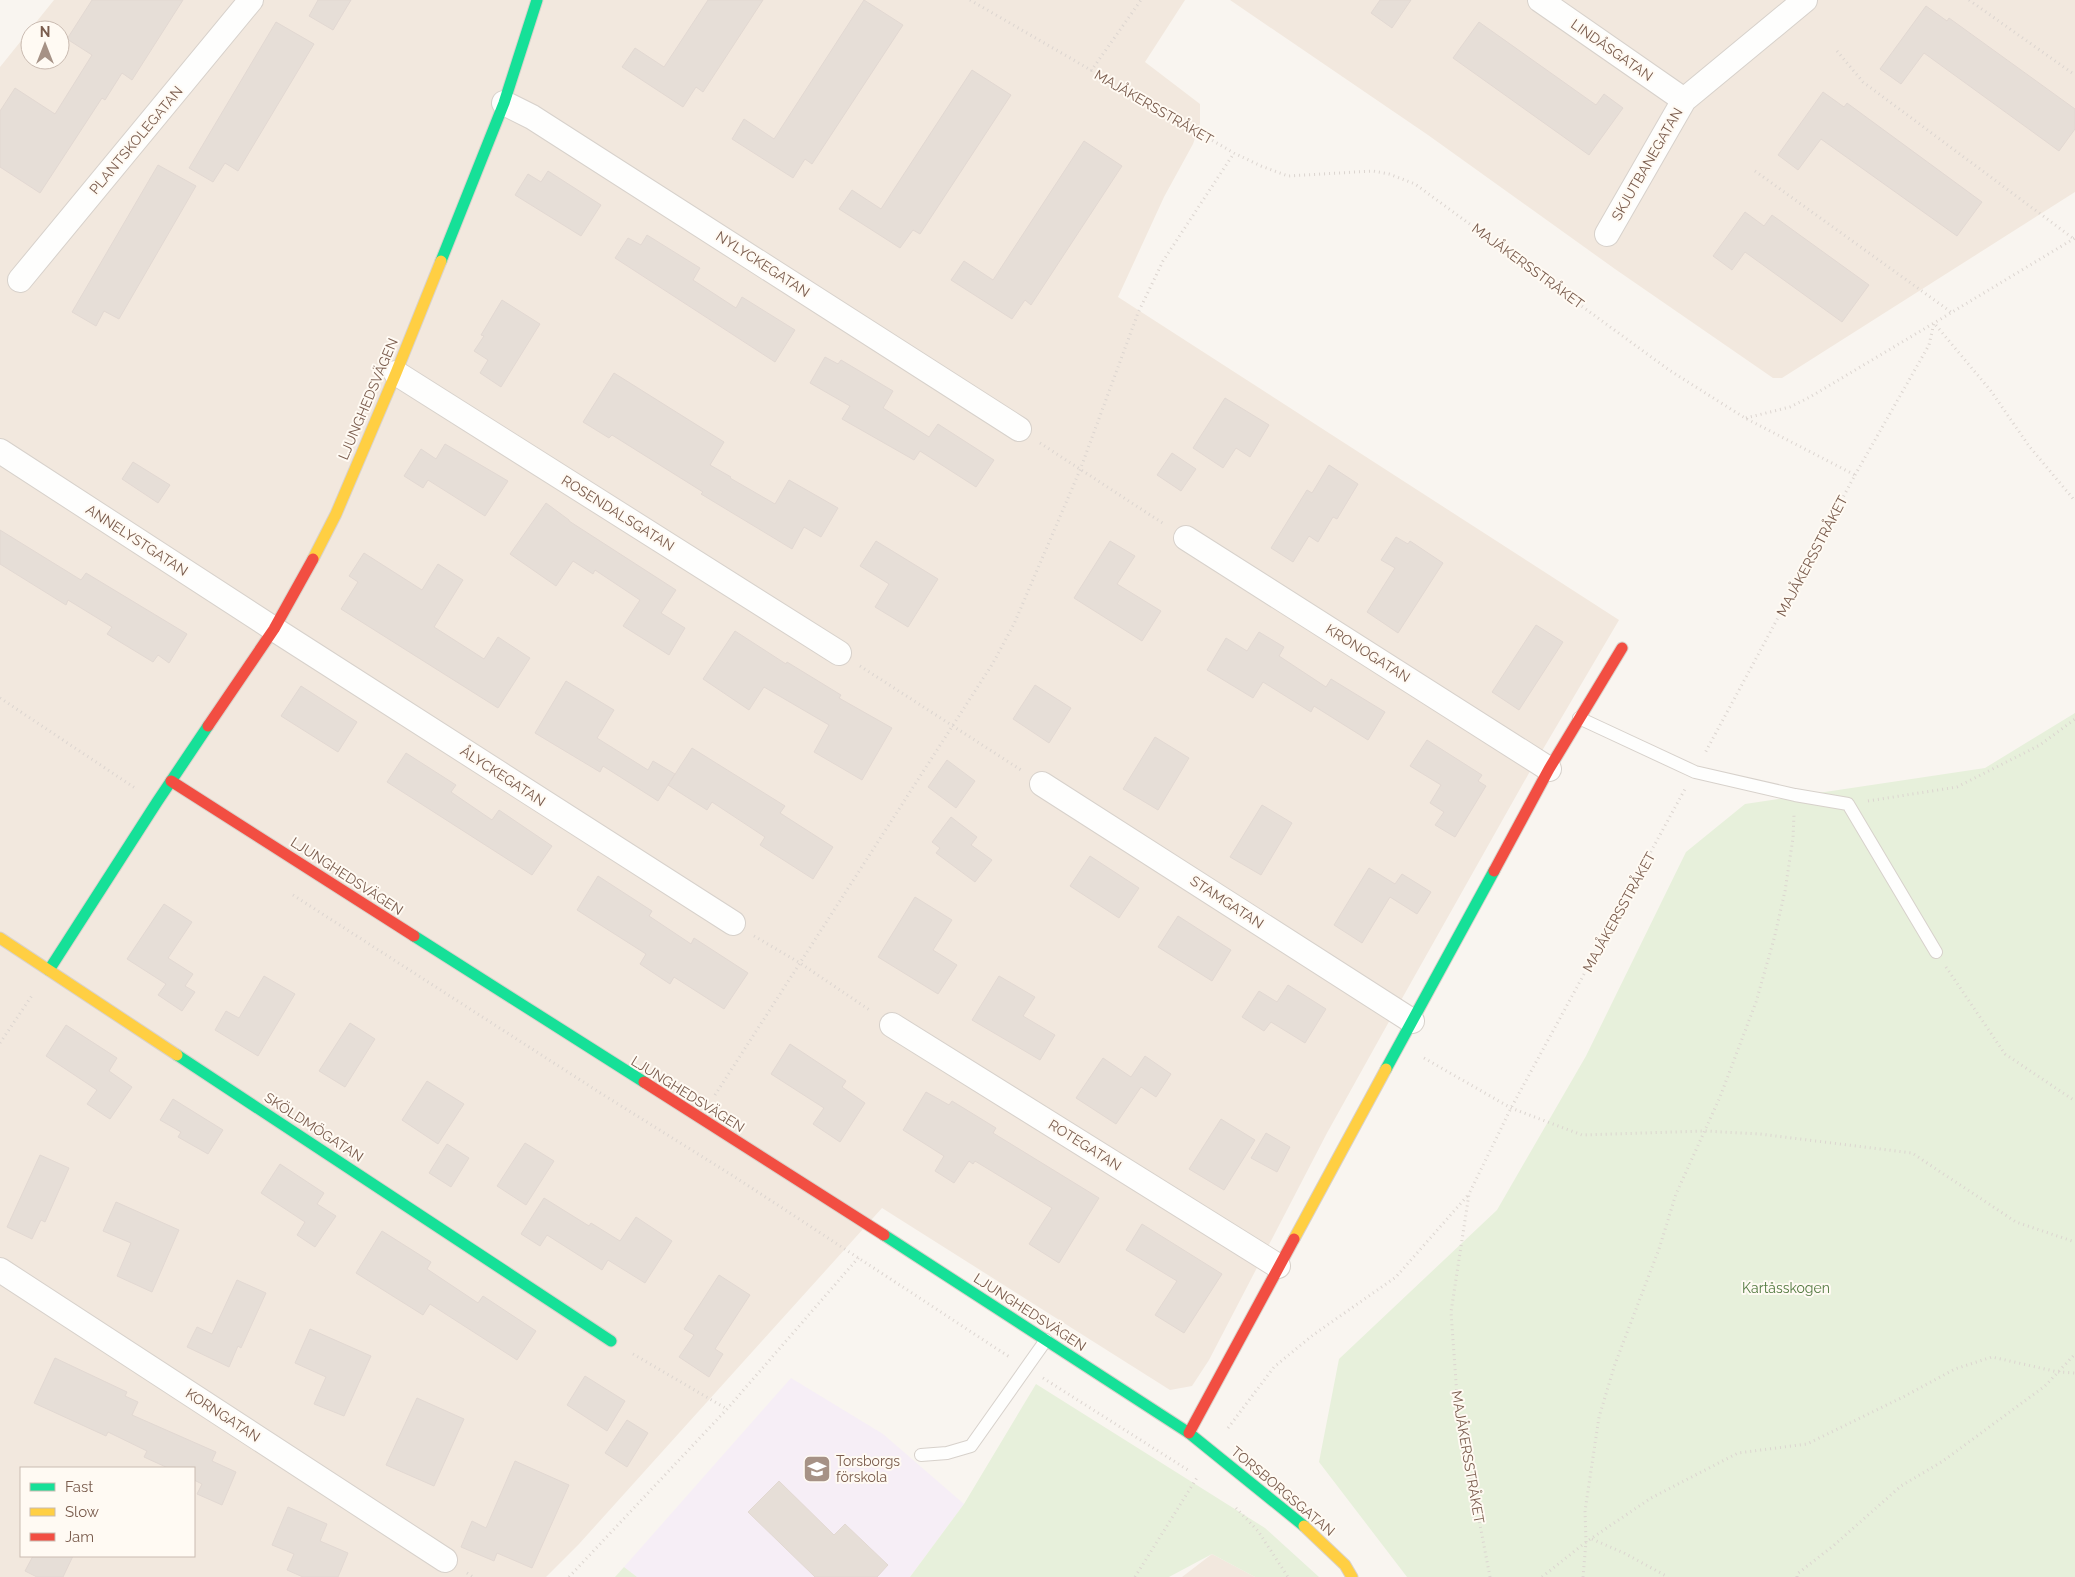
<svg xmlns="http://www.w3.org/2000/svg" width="2075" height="1577" viewBox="0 0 2075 1577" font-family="Raleway,sans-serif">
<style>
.residential{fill:#f2e8de;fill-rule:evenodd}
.education{fill:#f6eef6}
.green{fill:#e7f0db}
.building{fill:#e6ded7;stroke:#e2d8d2}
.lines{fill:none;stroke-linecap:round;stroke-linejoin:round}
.lane-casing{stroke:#d7d1cb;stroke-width:14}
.street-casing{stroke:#d7d1cb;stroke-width:26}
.fast-casing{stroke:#d9d2cb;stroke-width:13}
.slow-casing{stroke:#d9d2cb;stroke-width:13}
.jam-casing{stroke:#d9d2cb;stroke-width:13}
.path{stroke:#dcd5d0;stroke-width:3;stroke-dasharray:1 4;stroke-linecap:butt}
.lane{stroke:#fefefd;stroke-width:12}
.street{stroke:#fefefd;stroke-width:24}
.fast{stroke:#16e098;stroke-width:11}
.slow{stroke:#ffcf43;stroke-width:11}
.jam{stroke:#f24e42;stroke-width:11}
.labels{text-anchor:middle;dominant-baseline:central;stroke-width:4;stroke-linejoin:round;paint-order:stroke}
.street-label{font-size:14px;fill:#7a5c4d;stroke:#fffaf3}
.park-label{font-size:14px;fill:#537a41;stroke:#fffaf3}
.poi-label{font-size:14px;fill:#7a5c4d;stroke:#fffaf3;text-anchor:start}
</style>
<rect width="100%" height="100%" fill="#f9f5f0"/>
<path class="residential" d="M 54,0 L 1185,0 L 1145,62 L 1200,104 L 1200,123 L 1193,144 L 1164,197 L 1118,297 L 1619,620 L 1529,773 L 1391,1018 L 1327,1133 L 1209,1360 L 1192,1386 L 1170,1390 L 882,1208 L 579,1544 L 546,1577 L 0,1577 L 0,67 ZM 30,30 L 60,30 L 60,60 L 30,60 ZM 21,1468 L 194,1468 L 194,1556 L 21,1556 Z
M 1230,0 L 2075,0 L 2075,192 L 1782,378 L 1773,378 L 1615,269 L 1428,135 Z
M 1212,1554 L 1255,1577 L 1182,1577 Z"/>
<path class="education" d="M 791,1378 L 883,1434 L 964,1504 L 910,1577 L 637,1577 L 624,1567 Z"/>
<path class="green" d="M 2075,713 L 2075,1577 L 1407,1577 L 1319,1462 L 1339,1359 L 1497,1210 L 1586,1056 L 1686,852 L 1745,804 L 1985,768 Z
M 1036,1384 L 1265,1528 L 1319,1577 L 1255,1577 L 1212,1554 L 1169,1577 L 910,1577 L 964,1504 Z
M 624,1567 L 637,1577 L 615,1577 Z"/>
<path class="building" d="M 92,0 L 183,0 L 132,80 L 122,73 L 105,100 L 102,98 L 40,193 L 0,167 L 0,111 L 15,88 L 55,114 L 92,55 L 67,39 Z
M 318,0 L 351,0 L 333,30 L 309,16 Z
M 708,0 L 763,0 L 703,92 L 696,87 L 683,107 L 622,67 L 635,48 L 664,67 Z
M 864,0 L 903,25 L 812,164 L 805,159 L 793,178 L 732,139 L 744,119 L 774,139 Z
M 1380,0 L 1411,0 L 1392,28 L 1371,13 Z
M 1926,6 L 1947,21 L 1949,18 L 2075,109 L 2075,129 L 2059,151 L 1924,53 L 1901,84 L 1880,69 Z
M 276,22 L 314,44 L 238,171 L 225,163 L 213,182 L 189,168 Z
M 1479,22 L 1596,105 L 1604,94 L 1623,108 L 1589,155 L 1453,58 Z
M 972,70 L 1011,95 L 920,234 L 913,230 L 900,248 L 839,209 L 852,190 L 881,209 Z
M 1823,92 L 1844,107 L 1847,103 L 1982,202 L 1957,236 L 1821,139 L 1798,170 L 1778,155 Z
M 1084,141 L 1122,166 L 1031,305 L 1025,300 L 1012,319 L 951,280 L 964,261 L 993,280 Z
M 158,165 L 196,186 L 119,319 L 104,311 L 96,326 L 72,312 Z
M 548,171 L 601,205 L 581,236 L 515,195 L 528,174 L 541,182 Z
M 1745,212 L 1764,226 L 1772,215 L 1869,285 L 1842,322 L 1745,252 L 1732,270 L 1713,256 Z
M 647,235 L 700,268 L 693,280 L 736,308 L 742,297 L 795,330 L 775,362 L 615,258 L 628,238 L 641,245 Z
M 502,300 L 540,324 L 501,387 L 480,373 L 488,360 L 474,351 L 484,336 L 481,335 Z
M 825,357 L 838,364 L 841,360 L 893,391 L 883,408 L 929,437 L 938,424 L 994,460 L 976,487 L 920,451 L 914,460 L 842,419 L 850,406 L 810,383 Z
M 614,373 L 724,442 L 710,465 L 731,477 L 730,478 L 775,504 L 789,480 L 838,508 L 821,537 L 804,527 L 792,549 L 701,494 L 703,492 L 612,435 L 609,438 L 583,422 Z
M 1225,398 L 1269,425 L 1250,457 L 1236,448 L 1223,468 L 1193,448 Z
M 445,444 L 508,481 L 485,516 L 428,480 L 423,488 L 404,476 L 421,449 L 436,459 Z
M 1172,453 L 1196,469 L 1181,491 L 1157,475 Z
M 133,462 L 170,485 L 158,503 L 122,479 Z
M 1329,465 L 1358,484 L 1337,519 L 1333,517 L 1318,542 L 1309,536 L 1293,562 L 1271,548 L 1307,490 L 1312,493 Z
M 546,503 L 569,520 L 569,521 L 676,590 L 661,613 L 685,628 L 669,655 L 623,626 L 640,600 L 595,570 L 593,574 L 573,561 L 556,586 L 510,554 Z
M 0,530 L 81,580 L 86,573 L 187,634 L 169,663 L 158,655 L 153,662 L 107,634 L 112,627 L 68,600 L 66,605 L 0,564 Z
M 1396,537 L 1408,544 L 1410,541 L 1443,563 L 1398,633 L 1367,612 L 1395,568 L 1381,560 Z
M 876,541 L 938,579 L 908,627 L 875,607 L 889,584 L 860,566 Z
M 1110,541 L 1135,556 L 1117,584 L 1161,611 L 1142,641 L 1074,598 Z
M 364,553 L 422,590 L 438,564 L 463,580 L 434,627 L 484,659 L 498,637 L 530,658 L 498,708 L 341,609 L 358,582 L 349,576 Z
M 1536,625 L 1563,642 L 1519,710 L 1492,692 Z
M 735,631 L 786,664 L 787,662 L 841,695 L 839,698 L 892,728 L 862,780 L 814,752 L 829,725 L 764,687 L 749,710 L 703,679 Z
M 1259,632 L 1284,647 L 1279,656 L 1326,687 L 1331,679 L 1385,712 L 1368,740 L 1314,706 L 1311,712 L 1263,682 L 1253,698 L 1207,670 L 1226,638 L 1247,651 Z
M 566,681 L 614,710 L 597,738 L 648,770 L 653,761 L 675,774 L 658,801 L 603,766 L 600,772 L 535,733 Z
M 1035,685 L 1071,708 L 1049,743 L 1013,719 Z
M 301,686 L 357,722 L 338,752 L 281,716 Z
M 1155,737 L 1189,758 L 1158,810 L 1123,789 Z
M 1427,740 L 1482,775 L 1478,781 L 1486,786 L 1455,837 L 1435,825 L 1444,812 L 1430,803 L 1441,785 L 1410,766 Z
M 692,748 L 785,806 L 780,813 L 833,847 L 813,879 L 760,845 L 765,837 L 712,802 L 707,810 L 668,785 Z
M 406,753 L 456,785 L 451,792 L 492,820 L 499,810 L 552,846 L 532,875 L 387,782 Z
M 947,760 L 975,781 L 956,808 L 928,787 Z
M 1262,805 L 1292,823 L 1261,875 L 1230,857 Z
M 951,817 L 977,837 L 971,845 L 992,860 L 975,882 L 936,853 L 940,848 L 932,842 Z
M 1090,856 L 1139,888 L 1119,918 L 1070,886 Z
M 1369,868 L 1395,884 L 1402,874 L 1431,892 L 1417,914 L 1390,897 L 1362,943 L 1334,925 Z
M 598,876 L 652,911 L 649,916 L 691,944 L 694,938 L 748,973 L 724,1009 L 674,977 L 670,984 L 640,964 L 646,954 L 577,910 Z
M 915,897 L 952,920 L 933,950 L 957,965 L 938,994 L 878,957 Z
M 164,904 L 192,922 L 168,958 L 193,974 L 185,986 L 195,992 L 182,1011 L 158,995 L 166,984 L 127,959 Z
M 1178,916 L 1231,950 L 1212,981 L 1158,947 Z
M 264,976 L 295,994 L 258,1056 L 215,1030 L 226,1011 L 239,1018 Z
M 999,976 L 1035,997 L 1023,1016 L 1055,1035 L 1040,1060 L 972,1020 Z
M 1288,985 L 1326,1009 L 1305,1043 L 1271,1022 L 1264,1031 L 1242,1017 L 1259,991 L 1277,1002 Z
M 350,1023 L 375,1039 L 345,1087 L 319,1071 Z
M 66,1025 L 117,1058 L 109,1071 L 132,1087 L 110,1119 L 87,1104 L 97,1090 L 46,1056 Z
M 790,1044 L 846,1081 L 842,1087 L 865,1103 L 840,1142 L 813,1124 L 824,1108 L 771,1074 Z
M 1145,1056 L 1171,1074 L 1156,1097 L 1141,1087 L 1116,1124 L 1076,1098 L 1103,1058 L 1131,1077 Z
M 427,1081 L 464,1104 L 438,1144 L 402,1120 Z
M 926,1092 L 949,1105 L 952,1101 L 996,1128 L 993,1133 L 1099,1198 L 1059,1263 L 1029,1244 L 1052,1208 L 975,1161 L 973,1164 L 969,1161 L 954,1183 L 935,1171 L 944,1156 L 903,1130 Z
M 173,1099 L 223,1130 L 208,1154 L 178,1137 L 181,1132 L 160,1120 Z
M 1221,1119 L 1255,1140 L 1224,1190 L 1189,1169 Z
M 1266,1133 L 1290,1147 L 1277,1172 L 1251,1158 Z
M 525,1143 L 554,1161 L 526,1205 L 497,1186 Z
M 447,1144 L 469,1158 L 451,1187 L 429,1173 Z
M 40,1155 L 69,1168 L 45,1222 L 41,1220 L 32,1239 L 7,1227 Z
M 280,1164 L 324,1193 L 317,1204 L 336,1216 L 315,1247 L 297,1235 L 305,1222 L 261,1193 Z
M 544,1198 L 589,1226 L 591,1223 L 620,1241 L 636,1217 L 672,1241 L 645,1283 L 608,1260 L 602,1270 L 547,1235 L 540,1246 L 521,1234 Z
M 116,1202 L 179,1230 L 152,1292 L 117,1276 L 131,1243 L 103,1231 Z
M 1142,1224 L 1222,1274 L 1184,1333 L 1155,1315 L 1177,1281 L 1126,1250 Z
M 382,1231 L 431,1262 L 427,1269 L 478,1303 L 483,1296 L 536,1331 L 517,1360 L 430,1304 L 423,1315 L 356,1273 Z
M 719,1275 L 750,1295 L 715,1349 L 723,1354 L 709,1377 L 679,1357 L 694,1335 L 684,1329 Z
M 237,1280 L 266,1293 L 241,1348 L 238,1346 L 229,1367 L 187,1347 L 197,1327 L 212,1334 Z
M 310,1329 L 371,1356 L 344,1416 L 314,1404 L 326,1377 L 295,1363 Z
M 55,1358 L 127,1392 L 125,1396 L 138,1402 L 132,1415 L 216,1452 L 212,1461 L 236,1472 L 222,1505 L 197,1494 L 202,1484 L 194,1480 L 194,1468 L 168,1468 L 144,1457 L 147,1451 L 108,1432 L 106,1436 L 34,1403 Z
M 585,1376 L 625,1401 L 607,1431 L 567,1405 Z
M 417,1398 L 464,1419 L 434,1486 L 386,1465 Z
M 627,1420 L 648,1433 L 627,1467 L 605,1453 Z
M 515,1461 L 569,1485 L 532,1568 L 497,1553 L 494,1561 L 461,1547 L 472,1521 L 486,1528 Z
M 779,1481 L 834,1535 L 845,1524 L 888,1565 L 877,1577 L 815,1577 L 748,1512 Z
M 288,1507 L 327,1524 L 320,1541 L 348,1553 L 338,1577 L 303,1577 L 287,1570 L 294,1554 L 272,1545 Z
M 33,1556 L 73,1556 L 63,1577 L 37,1577 L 25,1571 Z"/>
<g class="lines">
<g class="lane-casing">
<path id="lane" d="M 1579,718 L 1695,772 L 1795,795 L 1848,804 L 1936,952
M 921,1455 L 947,1453 L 971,1446 L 1046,1340"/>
</g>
<g class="street-casing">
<path id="street" d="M 1540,0 L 1684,100
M 504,103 L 532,117 L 1019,429
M 1607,234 L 1684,100 L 1805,0
M 20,280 L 251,0
M 396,373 L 839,653
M 0,451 L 274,629 L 733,923
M 1186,538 L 1549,769
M 1042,784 L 1412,1021
M 892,1025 L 1278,1266
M 0,1270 L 445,1560"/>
</g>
<g class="fast-casing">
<path id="fast" d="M 441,261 L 504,103 L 537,0
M 414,936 L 644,1082
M 49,970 L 157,802 L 208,726
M 177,1055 L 611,1341
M 1386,1069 L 1494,871
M 884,1235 L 1189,1433 L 1304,1526"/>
</g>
<g class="slow-casing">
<path id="slow" d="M 313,559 L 336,514 L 396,373 L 441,261
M 0,938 L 177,1055
M 1294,1239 L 1386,1069
M 1304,1526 L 1345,1565 L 1352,1577"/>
</g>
<g class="jam-casing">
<path id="jam" d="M 208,726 L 274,629 L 313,559
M 171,781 L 414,936
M 1494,871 L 1549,769 L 1622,648
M 644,1082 L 884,1235
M 1189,1433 L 1294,1239"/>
</g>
<path class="path" d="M 970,0 L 1234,153 L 1261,166 L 1288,176 L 1373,171 L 1389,174 L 1415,184 L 1669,370 L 1745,418 L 1855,475 L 1705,753
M 1969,0 L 2075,75
M 1837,51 L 1863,82 L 2074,239
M 1091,71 L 1141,0
M 1755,171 L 1951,312
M 1746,418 L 1790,407 L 1810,397 L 1934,323 L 1991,391 L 2029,446 L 2075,501
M 1040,443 L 1164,524
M 1855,475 L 1929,345 L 1934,323 L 2075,238
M 860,666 L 1021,770
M 0,698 L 135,788
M 1868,801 L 1957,787 L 2040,745 L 2075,719
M 293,895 L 602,1094 L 738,1179 L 1011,1358
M 754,936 L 800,963 L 871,1011
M 1946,967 L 2005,1054 L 2075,1101
M 0,1043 L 33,994
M 1424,1058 L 1511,1108 L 1582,1135 L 1705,1131 L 1760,1134 L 1912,1153 L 2016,1222 L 2075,1242
M 715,1095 L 993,663 L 1014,624 L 1080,470 L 1138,313 L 1163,261 L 1234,153
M 633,1354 L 727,1409
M 1043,1378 L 1188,1470
M 1228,1428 L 1274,1367 L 1313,1335 L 1396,1277 L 1469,1194
M 1236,1508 L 1258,1531 L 1288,1577
M 1592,1539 L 1624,1553 L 1668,1577
M 467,1573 L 473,1577
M 569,1577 L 727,1409 L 859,1257
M 1135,1577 L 1198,1476
M 1490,1577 L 1458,1410 L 1451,1312 L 1469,1194 L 1511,1108 L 1685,789
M 1542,1577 L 1586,1542 L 1651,1498 L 1738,1453 L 1807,1444 L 1905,1396 L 1955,1369 L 1992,1357 L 2058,1372 L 2075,1373
M 1583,1577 L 1586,1542 L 1585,1511 L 1599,1417 L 1615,1364 L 1659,1249 L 1676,1194 L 1720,1097 L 1756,1002 L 1774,939 L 1785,891 L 1793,838 L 1794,815
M 1797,1577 L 1797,1574 L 1833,1546 L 1901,1486 L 1943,1461 L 2045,1386 L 2075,1354"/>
<use href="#lane" class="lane"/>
<use href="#street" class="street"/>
<use href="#fast" class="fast"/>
<use href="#slow" class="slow"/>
<use href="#jam" class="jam"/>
</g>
<defs>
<g id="school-square" transform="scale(1.4375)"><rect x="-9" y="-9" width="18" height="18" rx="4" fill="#a69286" stroke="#fffaf3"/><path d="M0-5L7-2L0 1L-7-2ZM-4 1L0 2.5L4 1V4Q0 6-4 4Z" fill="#fff"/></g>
</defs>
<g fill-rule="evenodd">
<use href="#school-square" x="817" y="1469"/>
</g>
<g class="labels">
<g class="street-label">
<text transform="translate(1612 50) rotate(35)">LINDÅSGATAN</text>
<text transform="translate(1154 107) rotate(30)">MAJÅKERSSTRÅKET</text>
<text transform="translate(136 140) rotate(-50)">PLANTSKOLEGATAN</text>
<text transform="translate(1647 164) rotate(-60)">SKJUTBANEGATAN</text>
<text transform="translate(763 264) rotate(33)">NYLYCKEGATAN</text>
<text transform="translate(1528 266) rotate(36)">MAJÅKERSSTRÅKET</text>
<text transform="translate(368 399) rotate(-67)">LJUNGHEDSVÄGEN</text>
<text transform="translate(618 513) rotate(32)">ROSENDALSGATAN</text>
<text transform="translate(137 540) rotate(33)">ANNELYSTGATAN</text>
<text transform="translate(1812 556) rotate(-62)">MAJÅKERSSTRÅKET</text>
<text transform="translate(1368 653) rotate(32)">KRONOGATAN</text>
<text transform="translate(503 776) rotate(33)">ÅLYCKEGATAN</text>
<text transform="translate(347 876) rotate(33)">LJUNGHEDSVÄGEN</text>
<text transform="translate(1227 902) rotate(33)">STAMGATAN</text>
<text transform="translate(1619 912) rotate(-61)">MAJÅKERSSTRÅKET</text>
<text transform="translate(688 1094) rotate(32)">LJUNGHEDSVÄGEN</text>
<text transform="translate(314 1127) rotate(33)">SKÖLDMÖGATAN</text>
<text transform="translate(1085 1145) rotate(32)">ROTEGATAN</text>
<text transform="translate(1030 1312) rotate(33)">LJUNGHEDSVÄGEN</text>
<text transform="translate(223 1415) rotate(33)">KORNGATAN</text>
<text transform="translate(1468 1457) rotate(80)">MAJÅKERSSTRÅKET</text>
<text transform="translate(1283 1491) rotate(40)">TORSBORGSGATAN</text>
</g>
<g class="park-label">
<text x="1786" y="1288">Kartåsskogen</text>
</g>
<g class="poi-label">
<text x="836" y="1461">Torsborgs<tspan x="836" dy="16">förskola</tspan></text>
</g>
</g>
<rect x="20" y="1467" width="175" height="90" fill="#fffaf3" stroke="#cabbb1"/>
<rect x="30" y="1483" width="25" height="8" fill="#16e098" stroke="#cabbb1"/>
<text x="65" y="1492" font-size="15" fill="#7a5c4d">Fast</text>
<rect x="30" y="1508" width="25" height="8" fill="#ffcf43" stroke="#cabbb1"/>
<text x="65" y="1517" font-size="15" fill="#7a5c4d">Slow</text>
<rect x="30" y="1533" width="25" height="8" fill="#f24e42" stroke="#cabbb1"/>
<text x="65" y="1542" font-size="15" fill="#7a5c4d">Jam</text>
<g transform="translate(45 45)"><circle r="24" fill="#fffaf3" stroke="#cabbb1"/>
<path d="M0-4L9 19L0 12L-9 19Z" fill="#a69286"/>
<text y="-8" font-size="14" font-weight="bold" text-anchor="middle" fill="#7a5c4d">N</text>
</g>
</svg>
